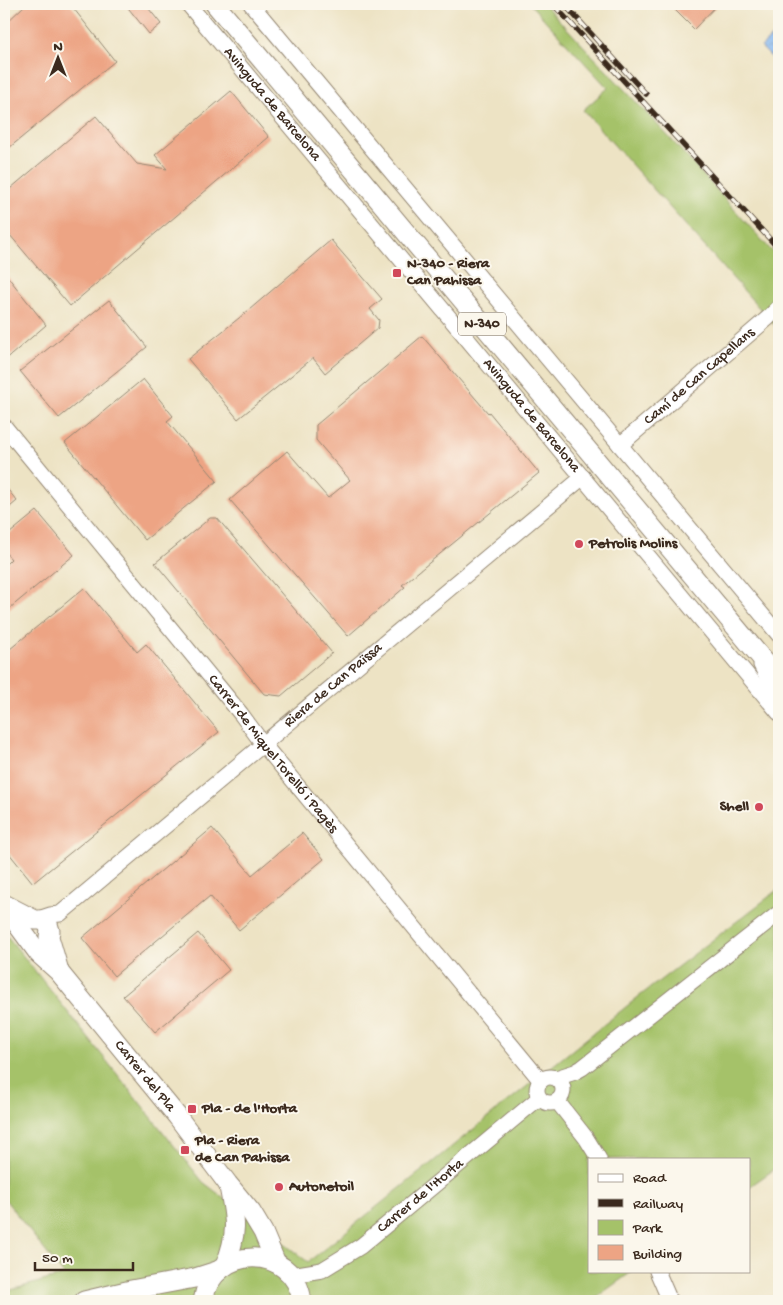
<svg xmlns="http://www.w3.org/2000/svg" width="783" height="1305" viewBox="0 0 783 1305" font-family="'Gochi Hand',sans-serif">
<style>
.green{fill:#a5c269;stroke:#707644}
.water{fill:url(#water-ripples);stroke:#5e7087}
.building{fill:#eda484}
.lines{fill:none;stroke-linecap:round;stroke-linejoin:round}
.minor-casing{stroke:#948671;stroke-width:17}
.major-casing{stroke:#948671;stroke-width:21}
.minor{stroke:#fff;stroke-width:15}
.major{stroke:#fff;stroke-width:19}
.rail-casing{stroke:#3b2a1e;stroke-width:5.5}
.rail{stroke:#fbf7ec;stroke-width:4;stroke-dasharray:11;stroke-linecap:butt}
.poi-dot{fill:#d1495b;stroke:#fbf7ec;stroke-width:2}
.labels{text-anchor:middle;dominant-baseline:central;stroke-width:4;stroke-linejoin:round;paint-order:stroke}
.shield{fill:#fbf7ec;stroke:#75685c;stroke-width:1}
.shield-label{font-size:14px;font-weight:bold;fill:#3b2a1e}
.street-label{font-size:15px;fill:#3b2a1e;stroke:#fbf7ec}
.poi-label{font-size:15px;font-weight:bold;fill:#3b2a1e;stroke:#fbf7ec;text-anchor:start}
</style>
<defs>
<pattern id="water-ripples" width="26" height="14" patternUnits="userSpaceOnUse" patternTransform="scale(1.25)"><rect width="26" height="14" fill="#82b6f0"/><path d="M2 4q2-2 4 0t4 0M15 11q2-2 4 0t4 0" fill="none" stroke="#6c94c2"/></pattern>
</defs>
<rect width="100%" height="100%" fill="#fbf7ec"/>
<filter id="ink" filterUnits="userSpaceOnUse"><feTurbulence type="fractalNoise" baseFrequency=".02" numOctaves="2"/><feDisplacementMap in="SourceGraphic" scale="10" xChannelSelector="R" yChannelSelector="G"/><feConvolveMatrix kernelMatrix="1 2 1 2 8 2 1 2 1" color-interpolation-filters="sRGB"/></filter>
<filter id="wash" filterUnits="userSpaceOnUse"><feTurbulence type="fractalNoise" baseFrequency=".0096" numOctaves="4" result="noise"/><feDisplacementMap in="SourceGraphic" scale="20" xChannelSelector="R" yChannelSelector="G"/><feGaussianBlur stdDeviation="1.12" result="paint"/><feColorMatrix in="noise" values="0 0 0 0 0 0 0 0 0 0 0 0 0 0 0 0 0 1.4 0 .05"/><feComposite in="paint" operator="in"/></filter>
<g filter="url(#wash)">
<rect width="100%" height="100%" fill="#ede3c4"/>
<path class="green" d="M 530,4 L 544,4 L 668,136 L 779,259 L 779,330 L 583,110 L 608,88 Z
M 779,889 L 779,1166 L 749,1187 L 749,1159 L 589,1159 L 589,1271 L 633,1271 L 591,1301 L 4,1301 L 4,1292 L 64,1275 L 4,1198 L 4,932 L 203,1182 L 308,1262 L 637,998 Z"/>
<path class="water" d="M 777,32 L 779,33 L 779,65 L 761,47 Z"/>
<g id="blocks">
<path class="building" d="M 26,4 L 70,4 L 115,61 L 4,152 L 4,25 Z
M 125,4 L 145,4 L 161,24 L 149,34 Z
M 669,4 L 718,4 L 694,29 Z
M 231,91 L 269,137 L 70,306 L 4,228 L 4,194 L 96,116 L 137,164 L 167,169 L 155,155 Z
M 331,240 L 382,299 L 370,309 L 379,320 L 378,328 L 325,373 L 313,358 L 238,419 L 188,359 L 249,310 Z
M 4,272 L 46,325 L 4,361 Z
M 109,300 L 147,347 L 59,418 L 20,371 Z
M 422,336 L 488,413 L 489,412 L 539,473 L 402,585 L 405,587 L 348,636 L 230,500 L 287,451 L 328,498 L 350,480 L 316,440 L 316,425 Z
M 143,379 L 173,416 L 167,421 L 217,481 L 145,540 L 65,443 Z
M 4,485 L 17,501 L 4,512 Z
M 37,511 L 74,555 L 4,613 L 4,566 L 11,559 L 4,551 L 4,538 Z
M 210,518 L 217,518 L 332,653 L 281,696 L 264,694 L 155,563 Z
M 84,588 L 137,652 L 146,644 L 219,732 L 33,883 L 4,847 L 4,654 Z
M 212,828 L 252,875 L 302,833 L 324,859 L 239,930 L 210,896 L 114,976 L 82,938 Z
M 198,933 L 229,970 L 155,1032 L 123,996 Z"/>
</g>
</g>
<g filter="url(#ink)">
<use href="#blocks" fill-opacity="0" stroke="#948671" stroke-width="1"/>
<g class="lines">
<g class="minor-casing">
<g id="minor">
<path id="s1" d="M 188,4 L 779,713"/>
<path d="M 251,4 L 779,635"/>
<path id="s2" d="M 4,426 L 241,714 L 263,744 L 541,1081"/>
<path id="s3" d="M 620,445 L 768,318 L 779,307"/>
<path d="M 761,665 L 779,701"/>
<path id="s4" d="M 38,919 L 50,915 L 60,914 L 583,477"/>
<circle cx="550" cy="1090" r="13"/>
<path d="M 556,1078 L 575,1072 L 582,1068 L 779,913"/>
<path d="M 557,1101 L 586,1138 L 599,1159"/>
<path d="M 657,1271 L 670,1301"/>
<path id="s5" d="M 291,1275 L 322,1270 L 361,1246 L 539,1098"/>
</g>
</g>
<g class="major-casing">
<g id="major">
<path d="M 215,4 L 779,679"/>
<path d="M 4,904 L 35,920 L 42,920 L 48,924 L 50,931 L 49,937 L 59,971"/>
<path id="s6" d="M 4,905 L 17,924 L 39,954 L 59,972 L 177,1116 L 228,1184 L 251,1212 L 263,1232 L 276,1263"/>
<path d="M 225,1266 C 238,1233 236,1221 229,1187"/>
<path d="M 84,1301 L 131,1290 L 195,1278 L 220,1270"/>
<path d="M 203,1301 C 212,1244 294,1243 302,1301"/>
</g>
</g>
<use href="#minor" class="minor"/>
<use href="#major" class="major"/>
<g class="rail-casing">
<path id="rail" d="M 553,4 L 779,249
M 564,4 L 646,94"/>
</g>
<use href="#rail" class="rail"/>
</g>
</g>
<g class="poi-dot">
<rect x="392" y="268" width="10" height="10" rx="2.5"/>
<circle cx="579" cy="544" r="5"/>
<circle cx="759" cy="807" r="5"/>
<rect x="187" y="1104" width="10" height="10" rx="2.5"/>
<rect x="180" y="1145" width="10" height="10" rx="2.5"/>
<circle cx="279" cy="1187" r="5"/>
</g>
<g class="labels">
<rect class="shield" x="458" y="312.5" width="48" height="23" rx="4"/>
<g class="shield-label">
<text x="482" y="324">N-340</text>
</g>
<g class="street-label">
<text stroke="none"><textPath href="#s1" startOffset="131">Avinguda de Barcelona</textPath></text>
<text stroke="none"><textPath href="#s3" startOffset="105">Camí de Can Capellans</textPath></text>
<text stroke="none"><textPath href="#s1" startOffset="536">Avinguda de Barcelona</textPath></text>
<text stroke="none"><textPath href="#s4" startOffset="379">Riera de Can Païssa</textPath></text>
<text stroke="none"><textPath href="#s2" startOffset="424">Carrer de Miquel Torelló i Pagès</textPath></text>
<text stroke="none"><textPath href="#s6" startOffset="222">Carrer del Pla</textPath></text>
<text stroke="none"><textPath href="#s5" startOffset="155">Carrer de l'Horta</textPath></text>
</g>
<g class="poi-label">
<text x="407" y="264">N-340 - Riera<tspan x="407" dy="17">Can Pahissa</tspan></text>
<text x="589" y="544">Petrolis Molins</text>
<text x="749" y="807" text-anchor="end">Shell</text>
<text x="202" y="1109">Pla - de l'Horta</text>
<text x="195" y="1141">Pla - Riera<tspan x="195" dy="17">de Can Pahissa</tspan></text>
<text x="289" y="1187">Autonetoil</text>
</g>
</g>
<rect width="783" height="1305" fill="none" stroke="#fbf7ec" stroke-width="20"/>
<rect x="588" y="1158" width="162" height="115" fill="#fbf7ec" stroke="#aea59a"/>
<rect x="598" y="1174" width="25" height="8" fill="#ffffff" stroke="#aea59a"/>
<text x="633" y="1182" font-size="15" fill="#3b2a1e">Road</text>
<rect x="598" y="1199" width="25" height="8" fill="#3b2a1e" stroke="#aea59a"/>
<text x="633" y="1208" font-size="15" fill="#3b2a1e">Railway</text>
<rect x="598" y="1220" width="25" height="15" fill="#a5c269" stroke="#aea59a"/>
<text x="633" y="1232" font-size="15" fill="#3b2a1e">Park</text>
<rect x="598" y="1245" width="25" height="15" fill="#eda484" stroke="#aea59a"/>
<text x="633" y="1258" font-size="15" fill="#3b2a1e">Building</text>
<g transform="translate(58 58)" stroke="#fbf7ec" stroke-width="4" paint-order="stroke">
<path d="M0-4L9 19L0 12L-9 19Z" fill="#3b2a1e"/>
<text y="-8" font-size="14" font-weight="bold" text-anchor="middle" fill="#3b2a1e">N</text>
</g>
<path d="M35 1262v8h98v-8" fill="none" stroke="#3b2a1e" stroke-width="2.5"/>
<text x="42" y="1262" font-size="15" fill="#3b2a1e" stroke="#fbf7ec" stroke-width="4" paint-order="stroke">50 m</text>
</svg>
